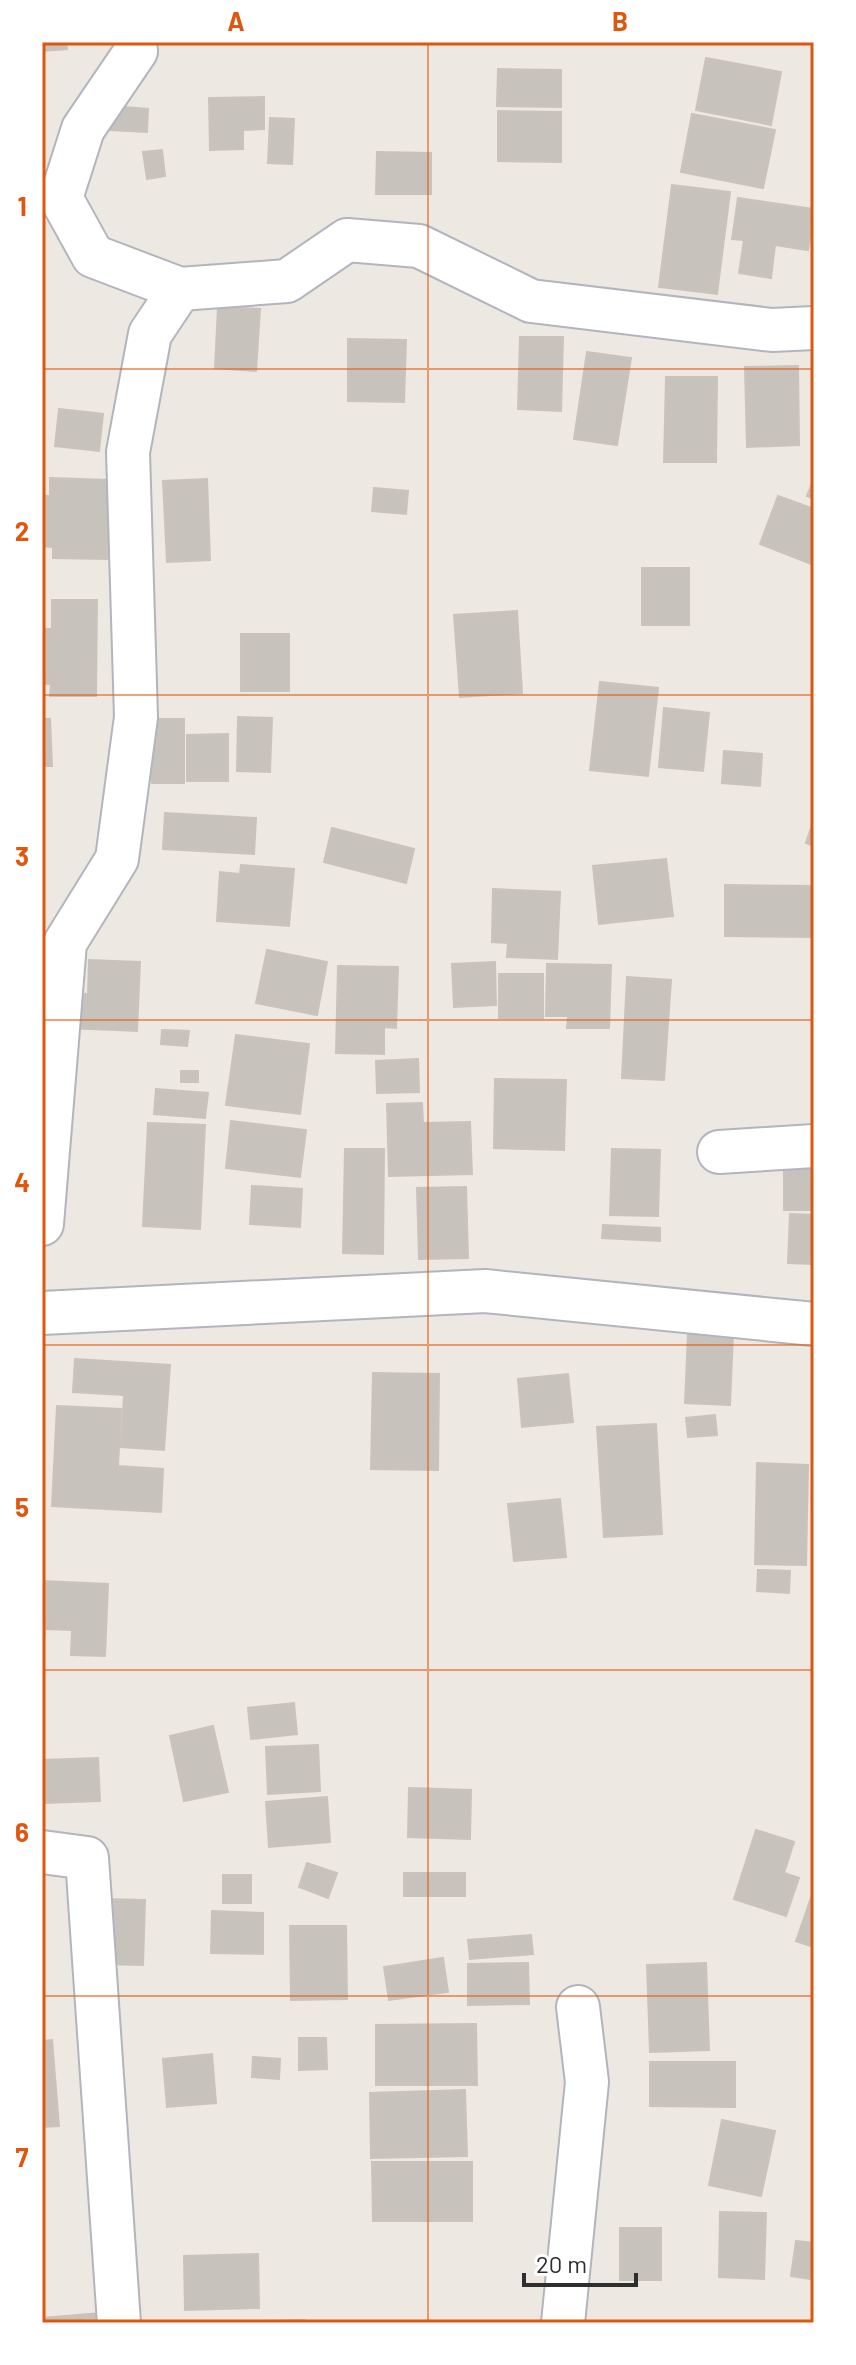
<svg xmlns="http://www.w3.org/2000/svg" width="856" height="2365" viewBox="0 0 856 2365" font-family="Barlow,sans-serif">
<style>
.building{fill:#c7c3bc;stroke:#cac3bb;stroke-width:2}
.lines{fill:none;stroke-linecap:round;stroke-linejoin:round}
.street-casing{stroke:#b2b5bd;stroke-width:46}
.street{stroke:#fff;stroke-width:42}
.grid{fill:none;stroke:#df570e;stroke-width:2;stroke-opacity:0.55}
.neatline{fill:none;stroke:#df570e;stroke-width:3}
.grid-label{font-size:26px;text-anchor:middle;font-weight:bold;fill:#df570e}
</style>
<rect width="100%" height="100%" fill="#eee8e2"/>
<path class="building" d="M 42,42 L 66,42 L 67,49 L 42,51 Z
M 706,58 L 781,72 L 771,125 L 696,110 Z
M 498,69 L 561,70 L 561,107 L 497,106 Z
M 264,97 L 264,129 L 243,130 L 243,149 L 210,150 L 209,98 Z
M 111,106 L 148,109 L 147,132 L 110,130 Z
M 498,111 L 561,112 L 561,162 L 498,161 Z
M 692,114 L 775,130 L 763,188 L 681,172 Z
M 270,118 L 294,119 L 292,164 L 268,163 Z
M 162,150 L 165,176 L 147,179 L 143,152 Z
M 377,152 L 431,153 L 431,194 L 376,194 Z
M 672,185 L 730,192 L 717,294 L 659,287 Z
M 738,198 L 814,209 L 808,250 L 775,245 L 771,278 L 739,273 L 744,240 L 732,239 Z
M 218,307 L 260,309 L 256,371 L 215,368 Z
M 520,337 L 563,337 L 561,411 L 518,409 Z
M 348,339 L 406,340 L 404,402 L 348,401 Z
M 587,352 L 631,358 L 617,445 L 574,439 Z
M 798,366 L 799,445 L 747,447 L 745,367 Z
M 666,377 L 717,377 L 716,462 L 664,462 Z
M 59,409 L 103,414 L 99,451 L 55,446 Z
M 50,478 L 109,480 L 107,559 L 53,558 L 53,547 L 42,546 L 42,496 L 50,496 Z
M 207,479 L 210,560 L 167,562 L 163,481 Z
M 814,479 L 814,499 L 807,496 Z
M 374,488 L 408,491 L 406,514 L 372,511 Z
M 778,496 L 814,509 L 814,557 L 811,564 L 760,544 Z
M 642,568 L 689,568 L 689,625 L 642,625 Z
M 52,600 L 97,600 L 96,696 L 50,696 L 51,684 L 42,684 L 42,629 L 52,629 Z
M 517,611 L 522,693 L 460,697 L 454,615 Z
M 241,634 L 289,634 L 289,691 L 241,691 Z
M 600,682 L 658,688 L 648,776 L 590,770 Z
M 664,708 L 709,713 L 703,771 L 659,767 Z
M 238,717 L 272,718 L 270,772 L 237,771 Z
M 42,719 L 50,719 L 52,766 L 42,766 Z
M 152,719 L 184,719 L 184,783 L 152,783 Z
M 228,734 L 228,781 L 187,781 L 187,735 Z
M 724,751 L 762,754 L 760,786 L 722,783 Z
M 165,813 L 256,818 L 254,854 L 163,849 Z
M 814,819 L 814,846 L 806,843 Z
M 332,828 L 414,849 L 406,883 L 324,862 Z
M 666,859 L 673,916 L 599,924 L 593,866 Z
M 241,865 L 294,869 L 289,926 L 217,921 L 220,872 L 240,874 Z
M 725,885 L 814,886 L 814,937 L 725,936 Z
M 493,889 L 560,892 L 557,959 L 507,957 L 508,943 L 492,942 Z
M 267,950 L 327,962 L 317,1015 L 256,1003 Z
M 89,960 L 140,962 L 137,1031 L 68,1028 L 70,993 L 88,994 Z
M 495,962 L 496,1005 L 454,1007 L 452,964 Z
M 547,964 L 611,965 L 609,1028 L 567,1028 L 568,1016 L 546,1016 Z
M 338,966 L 398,967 L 396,1028 L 384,1027 L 384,1054 L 336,1053 Z
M 499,974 L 543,974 L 543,1018 L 499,1018 Z
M 627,977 L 671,980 L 664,1080 L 622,1078 Z
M 162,1030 L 189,1031 L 187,1046 L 161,1044 Z
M 236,1035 L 309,1044 L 300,1114 L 226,1105 Z
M 418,1059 L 419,1092 L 377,1093 L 376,1061 Z
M 181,1071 L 198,1071 L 198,1082 L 181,1082 Z
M 495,1079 L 566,1080 L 564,1150 L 494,1148 Z
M 156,1089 L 208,1093 L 205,1118 L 154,1114 Z
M 422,1103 L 423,1123 L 470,1122 L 472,1174 L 389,1176 L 387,1104 Z
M 231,1121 L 306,1130 L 300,1177 L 226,1168 Z
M 148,1123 L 205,1125 L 200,1229 L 143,1226 Z
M 345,1149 L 384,1149 L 383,1254 L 343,1253 Z
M 612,1149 L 660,1150 L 658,1216 L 610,1215 Z
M 784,1163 L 814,1163 L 814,1210 L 784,1210 Z
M 252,1186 L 302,1189 L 300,1227 L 250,1224 Z
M 466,1187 L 468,1258 L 419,1259 L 417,1188 Z
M 790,1214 L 814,1215 L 814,1264 L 788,1263 Z
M 603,1225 L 660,1228 L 660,1241 L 602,1238 Z
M 688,1333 L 733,1335 L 730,1405 L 685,1403 Z
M 75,1359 L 170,1365 L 164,1450 L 121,1447 L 124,1395 L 73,1392 Z
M 373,1373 L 439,1374 L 438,1470 L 371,1469 Z
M 568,1374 L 573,1422 L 522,1427 L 518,1379 Z
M 57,1406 L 121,1409 L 118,1466 L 163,1469 L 161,1512 L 52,1506 Z
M 715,1415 L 717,1435 L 688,1437 L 686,1418 Z
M 656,1424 L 662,1534 L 604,1537 L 597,1427 Z
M 757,1463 L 808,1465 L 806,1565 L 755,1564 Z
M 560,1499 L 566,1557 L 514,1561 L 508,1504 Z
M 758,1570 L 790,1571 L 789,1593 L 757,1591 Z
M 42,1581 L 108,1584 L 105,1656 L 71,1655 L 72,1630 L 45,1629 L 42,1664 Z
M 294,1703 L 297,1734 L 251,1739 L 248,1708 Z
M 213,1726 L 228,1792 L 184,1801 L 170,1736 Z
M 318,1745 L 320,1791 L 268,1794 L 266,1747 Z
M 98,1758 L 100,1801 L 44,1803 L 42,1760 Z
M 409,1788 L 471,1790 L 470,1839 L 408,1837 Z
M 327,1797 L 330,1842 L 269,1847 L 266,1802 Z
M 756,1830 L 794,1842 L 784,1873 L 799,1878 L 786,1916 L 734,1899 Z
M 307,1863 L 337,1873 L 328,1898 L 299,1887 Z
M 404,1873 L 465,1873 L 465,1896 L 404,1896 Z
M 223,1875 L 251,1875 L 251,1903 L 223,1903 Z
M 814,1889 L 814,1947 L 796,1941 Z
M 101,1899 L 145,1900 L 143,1965 L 100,1964 Z
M 212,1911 L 263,1913 L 263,1954 L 211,1953 Z
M 290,1926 L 346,1926 L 347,1999 L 291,2000 Z
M 531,1935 L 533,1954 L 470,1959 L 468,1940 Z
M 443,1958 L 448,1992 L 389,2000 L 384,1967 Z
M 528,1963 L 529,2004 L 468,2005 L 468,1964 Z
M 706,1963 L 709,2050 L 650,2052 L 647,1965 Z
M 476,2024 L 477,2085 L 376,2085 L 376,2025 Z
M 299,2038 L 326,2038 L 327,2069 L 299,2070 Z
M 52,2040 L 59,2126 L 42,2127 L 42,2041 Z
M 212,2054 L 216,2103 L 167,2107 L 163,2059 Z
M 253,2057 L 280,2059 L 279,2079 L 252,2077 Z
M 650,2062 L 735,2062 L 735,2107 L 650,2106 Z
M 465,2090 L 467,2156 L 371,2158 L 370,2093 Z
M 722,2120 L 775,2131 L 761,2196 L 709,2185 Z
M 372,2162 L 472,2162 L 472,2221 L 373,2221 Z
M 720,2212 L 766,2213 L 764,2279 L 719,2277 Z
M 620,2228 L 661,2228 L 661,2280 L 620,2280 Z
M 796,2241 L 814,2243 L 811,2279 L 791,2276 Z
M 258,2254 L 259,2308 L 185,2310 L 184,2256 Z
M 101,2313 L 102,2323 L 42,2323 L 42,2318 Z
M 304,2320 L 304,2323 L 264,2323 L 264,2321 Z"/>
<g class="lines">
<g class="street-casing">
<path id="street" d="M 135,42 L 136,51 L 83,129 L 61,198 L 93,256 L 180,289 L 287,281 L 347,240 L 419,246 L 531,301 L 772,330 L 814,328
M 719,1152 L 814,1146
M 42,1224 L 65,943 L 117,859 L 136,717 L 128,452 L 150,334 L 180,289
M 42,1313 L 485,1291 L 814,1324
M 42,1852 L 87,1858 L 119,2323
M 563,2323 L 587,2082 L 578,2007"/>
</g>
<use href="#street" class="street"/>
</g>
<path class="grid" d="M 428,42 L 428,2323M 42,369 L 814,369M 42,695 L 814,695M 42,1020 L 814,1020M 42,1345 L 814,1345M 42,1670 L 814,1670M 42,1996 L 814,1996"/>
<rect width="856" height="2365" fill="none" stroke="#ffffff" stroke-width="88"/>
<path d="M524 2273v12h112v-12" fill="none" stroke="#2e2e2e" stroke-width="4"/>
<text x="536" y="2273" font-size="24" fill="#2e2e2e" stroke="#ffffff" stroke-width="6" paint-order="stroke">20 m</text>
<rect x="44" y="44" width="768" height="2277" class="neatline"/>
<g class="grid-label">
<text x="236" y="31">A</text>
<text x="620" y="31">B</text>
<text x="22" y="216">1</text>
<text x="22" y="541">2</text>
<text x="22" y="866">3</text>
<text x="22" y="1192">4</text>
<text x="22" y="1517">5</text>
<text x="22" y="1842">6</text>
<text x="22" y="2167">7</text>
</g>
</svg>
